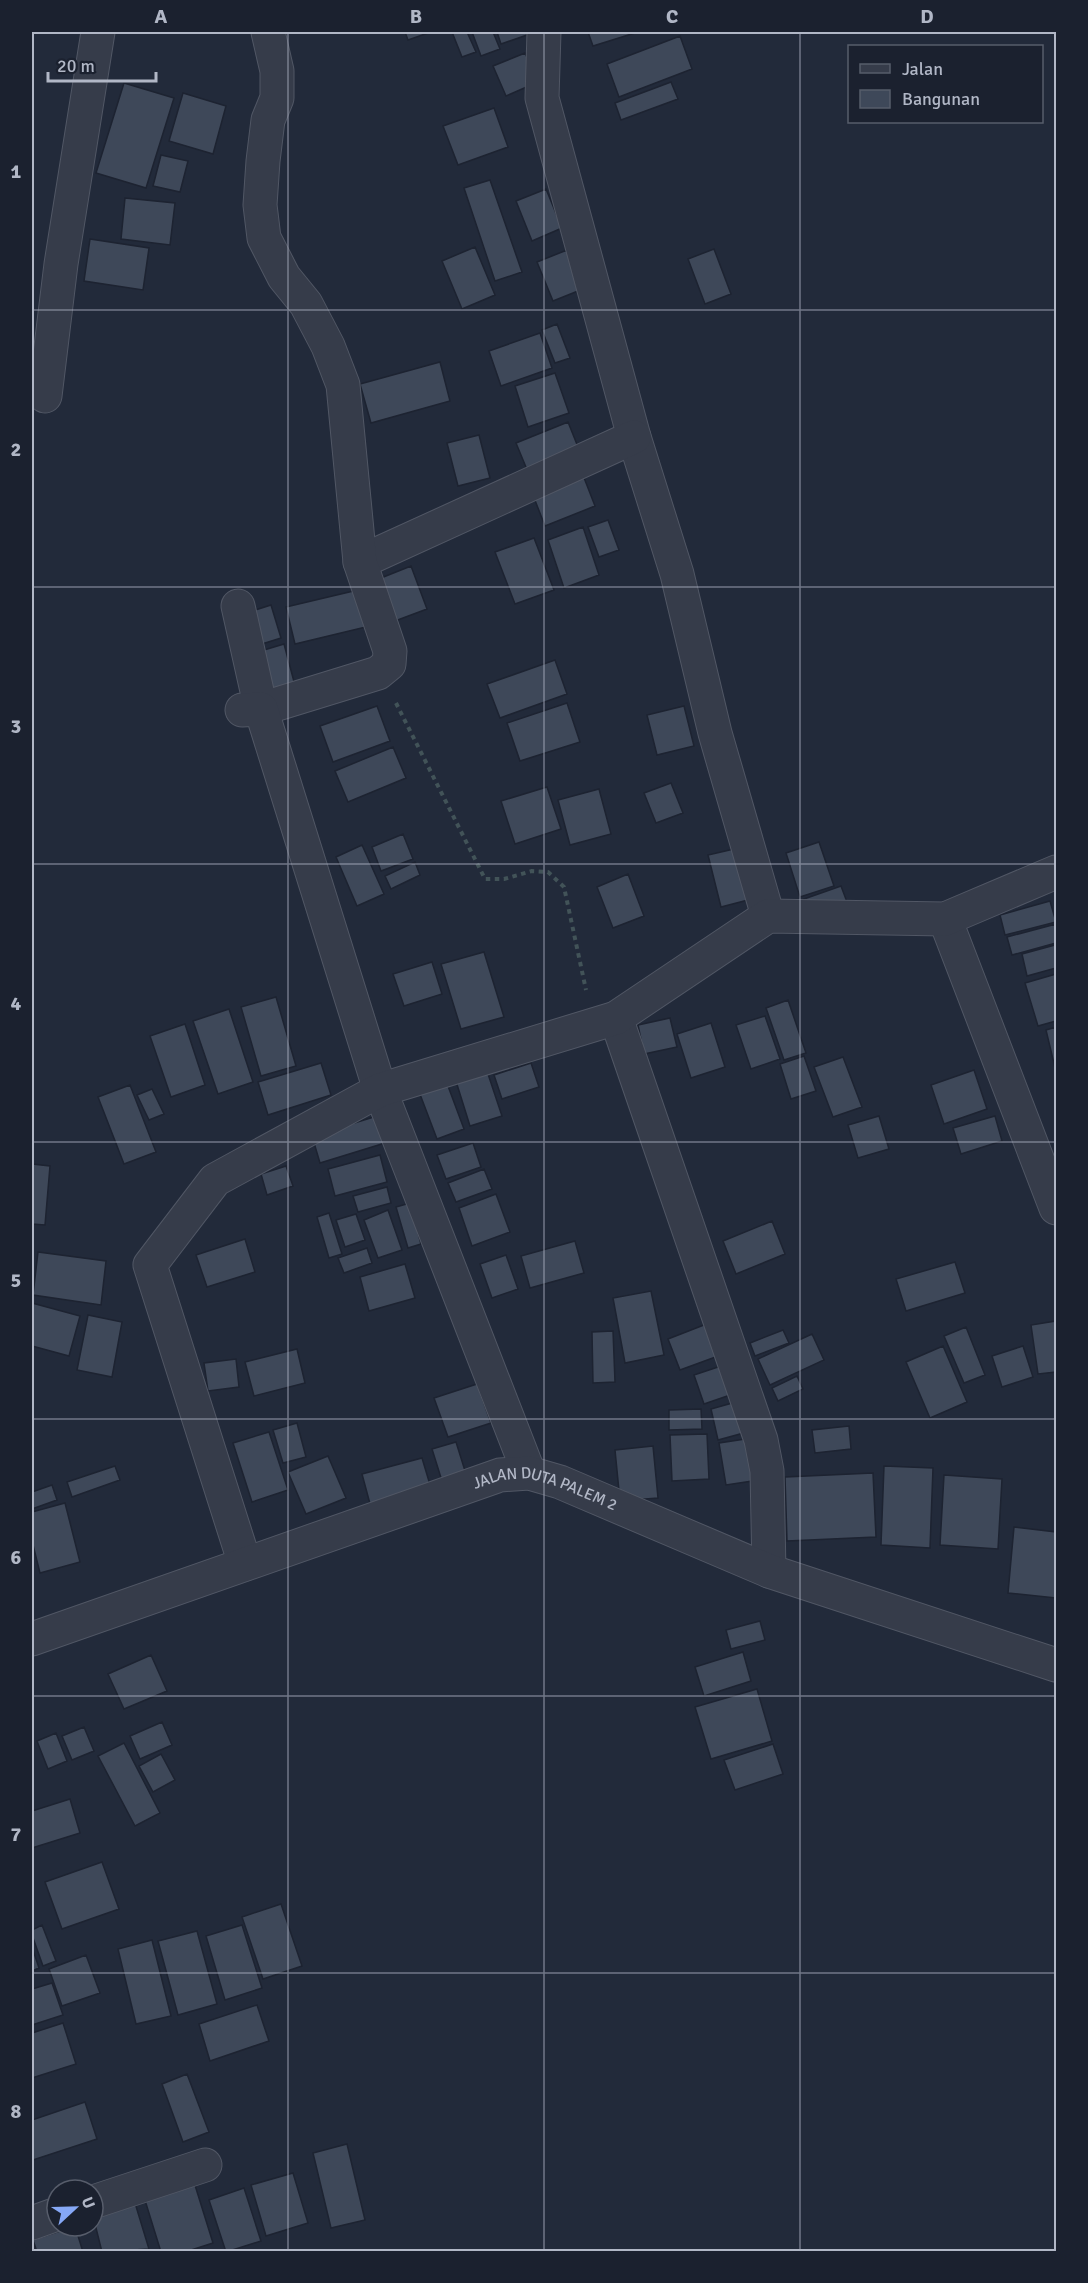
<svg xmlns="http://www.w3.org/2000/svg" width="1088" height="2283" viewBox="0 0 1088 2283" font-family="Signika,sans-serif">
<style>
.building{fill:#3e4859;stroke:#1d2331;stroke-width:1.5}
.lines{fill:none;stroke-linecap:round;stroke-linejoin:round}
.minor-casing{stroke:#515765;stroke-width:35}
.path{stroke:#425358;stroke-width:4;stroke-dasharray:4.5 4.5;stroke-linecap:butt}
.minor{stroke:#363c4a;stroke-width:33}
.grid{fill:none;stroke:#b1b7c6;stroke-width:1.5;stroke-opacity:0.55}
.labels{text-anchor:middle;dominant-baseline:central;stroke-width:6;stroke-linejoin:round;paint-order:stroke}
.street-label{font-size:16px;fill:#b1b7c6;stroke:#1b212f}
.neatline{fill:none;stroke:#b1b7c6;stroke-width:2}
.grid-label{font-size:20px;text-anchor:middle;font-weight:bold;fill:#b1b7c6}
</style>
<rect width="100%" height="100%" fill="#222a3a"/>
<path class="building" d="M 405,32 L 431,32 L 408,40 Z
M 452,32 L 467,32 L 476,52 L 462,57 Z
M 472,32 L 493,32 L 500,49 L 481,56 Z
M 497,32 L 529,32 L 530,34 L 501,44 Z
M 588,32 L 638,32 L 593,46 Z
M 680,36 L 692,69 L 619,97 L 607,64 Z
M 525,53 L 538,82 L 506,96 L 493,66 Z
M 671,82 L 678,99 L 621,120 L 615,103 Z
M 124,83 L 174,98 L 146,188 L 96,173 Z
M 183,93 L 226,106 L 213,154 L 169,141 Z
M 494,108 L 508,147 L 458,165 L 443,126 Z
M 161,155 L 188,161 L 180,192 L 153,186 Z
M 490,180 L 522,272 L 495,281 L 464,188 Z
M 546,189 L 562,228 L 532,241 L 516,201 Z
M 125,198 L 175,203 L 170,245 L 121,239 Z
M 90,239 L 149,248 L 143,290 L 84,281 Z
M 475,247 L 495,295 L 462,309 L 442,261 Z
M 714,249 L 731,294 L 705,304 L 688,259 Z
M 567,250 L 583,289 L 553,301 L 537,262 Z
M 557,324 L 570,358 L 555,363 L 542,330 Z
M 540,333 L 552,368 L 501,386 L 489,351 Z
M 440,362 L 450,401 L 371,423 L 360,384 Z
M 555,373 L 569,413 L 528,427 L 515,386 Z
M 568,422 L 580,452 L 528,472 L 516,443 Z
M 479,435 L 490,478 L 458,486 L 447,443 Z
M 581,470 L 595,506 L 545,526 L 531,490 Z
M 608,520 L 619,550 L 599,557 L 588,527 Z
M 583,527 L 599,575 L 564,588 L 548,540 Z
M 534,538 L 554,590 L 515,604 L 495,552 Z
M 411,566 L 427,609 L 387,624 L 371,582 Z
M 362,589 L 370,626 L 295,644 L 286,607 Z
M 271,605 L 281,638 L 262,644 L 252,611 Z
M 284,644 L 297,693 L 267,702 L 254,653 Z
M 555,660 L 567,694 L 500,718 L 487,684 Z
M 567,703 L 580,742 L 520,761 L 507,723 Z
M 377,706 L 390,741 L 333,762 L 320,726 Z
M 684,706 L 694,746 L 657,755 L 647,715 Z
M 393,747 L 406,778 L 348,802 L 335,771 Z
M 671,783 L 683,813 L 656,823 L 644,793 Z
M 547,787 L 561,829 L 515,844 L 501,801 Z
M 599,789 L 611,834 L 570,845 L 558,800 Z
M 403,834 L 413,859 L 381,871 L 372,847 Z
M 819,842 L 834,886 L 800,897 L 786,853 Z
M 362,845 L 384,894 L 357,906 L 336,857 Z
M 734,849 L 748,900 L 721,907 L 708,855 Z
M 415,862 L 420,875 L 391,889 L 385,876 Z
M 628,874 L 644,916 L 613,928 L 597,887 Z
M 841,886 L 847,902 L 810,915 L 804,899 Z
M 1050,901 L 1056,922 L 1005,935 L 1000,915 Z
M 1056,924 L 1056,943 L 1012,955 L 1007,937 Z
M 1055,945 L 1056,968 L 1027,976 L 1022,954 Z
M 484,952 L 504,1017 L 461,1029 L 441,964 Z
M 432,962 L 442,994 L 404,1006 L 393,974 Z
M 1056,974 L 1056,1021 L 1038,1026 L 1025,983 Z
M 276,997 L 296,1066 L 261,1076 L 241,1007 Z
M 788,1000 L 806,1053 L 784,1060 L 766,1008 Z
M 229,1009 L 253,1082 L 218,1094 L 193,1021 Z
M 765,1016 L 780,1059 L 751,1069 L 736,1025 Z
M 670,1018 L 677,1047 L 644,1054 L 638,1025 Z
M 711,1023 L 725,1067 L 691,1078 L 677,1034 Z
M 185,1024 L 205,1085 L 171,1097 L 150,1036 Z
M 1056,1027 L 1056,1072 L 1046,1030 Z
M 804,1056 L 816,1091 L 791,1099 L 780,1064 Z
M 843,1057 L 862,1107 L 833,1117 L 814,1067 Z
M 321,1063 L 331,1095 L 268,1115 L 258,1082 Z
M 531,1063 L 539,1087 L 502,1099 L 494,1075 Z
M 486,1068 L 502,1116 L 470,1126 L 455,1078 Z
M 974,1070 L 987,1109 L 944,1124 L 931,1085 Z
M 445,1078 L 464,1129 L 437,1139 L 418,1089 Z
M 130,1085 L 156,1152 L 124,1164 L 98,1097 Z
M 152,1089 L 164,1114 L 149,1120 L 137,1095 Z
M 377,1116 L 385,1143 L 320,1163 L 312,1136 Z
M 879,1116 L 889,1149 L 858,1158 L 848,1125 Z
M 995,1116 L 1002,1141 L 961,1154 L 953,1128 Z
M 473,1143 L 481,1167 L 446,1179 L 437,1155 Z
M 380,1155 L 387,1182 L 335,1196 L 328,1169 Z
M 32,1164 L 50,1166 L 45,1225 L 32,1224 Z
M 286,1166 L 293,1186 L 267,1195 L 261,1174 Z
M 484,1169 L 492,1189 L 456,1202 L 448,1183 Z
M 387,1187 L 391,1203 L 358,1212 L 353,1196 Z
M 496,1194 L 510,1232 L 472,1246 L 459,1208 Z
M 410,1203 L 421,1244 L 408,1248 L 396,1207 Z
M 388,1210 L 402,1250 L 378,1258 L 364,1220 Z
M 329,1213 L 342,1254 L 329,1258 L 317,1217 Z
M 356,1214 L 365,1240 L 345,1247 L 336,1220 Z
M 772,1221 L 785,1254 L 736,1274 L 723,1241 Z
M 245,1239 L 255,1272 L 207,1287 L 196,1255 Z
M 575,1241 L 584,1273 L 530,1288 L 521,1256 Z
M 367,1248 L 372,1263 L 344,1273 L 338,1258 Z
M 38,1252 L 106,1261 L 101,1305 L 33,1295 Z
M 506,1255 L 518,1289 L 492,1298 L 480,1264 Z
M 955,1262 L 965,1293 L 906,1311 L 896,1279 Z
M 405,1264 L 415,1298 L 369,1311 L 360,1277 Z
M 651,1291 L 664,1355 L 625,1363 L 613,1298 Z
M 32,1303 L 80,1316 L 69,1356 L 32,1346 Z
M 88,1315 L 122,1322 L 112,1377 L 77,1370 Z
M 1056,1321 L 1056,1372 L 1038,1374 L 1031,1325 Z
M 709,1323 L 721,1355 L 680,1370 L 668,1339 Z
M 966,1327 L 985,1375 L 964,1383 L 944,1336 Z
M 783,1330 L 789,1343 L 755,1356 L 750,1343 Z
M 613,1331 L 615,1382 L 593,1383 L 592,1332 Z
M 812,1334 L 824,1360 L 770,1385 L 758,1359 Z
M 943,1346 L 967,1402 L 930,1418 L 906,1362 Z
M 1023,1346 L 1033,1377 L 1002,1387 L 992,1356 Z
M 297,1349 L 305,1383 L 254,1396 L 245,1362 Z
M 236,1359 L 239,1387 L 208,1391 L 204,1363 Z
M 730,1363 L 739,1392 L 704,1404 L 694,1375 Z
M 797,1376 L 803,1389 L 778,1401 L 772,1388 Z
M 477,1384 L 491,1423 L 448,1437 L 434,1398 Z
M 743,1400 L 751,1431 L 718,1440 L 711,1409 Z
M 701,1409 L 702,1429 L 669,1430 L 669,1410 Z
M 297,1423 L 306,1457 L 283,1463 L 273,1430 Z
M 849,1426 L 851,1449 L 815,1453 L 812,1430 Z
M 269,1432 L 288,1490 L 252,1502 L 233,1443 Z
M 707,1434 L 709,1479 L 672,1481 L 670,1435 Z
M 752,1438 L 759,1480 L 726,1485 L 719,1443 Z
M 456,1442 L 466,1474 L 442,1481 L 432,1449 Z
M 653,1446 L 658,1498 L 620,1501 L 615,1450 Z
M 328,1456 L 346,1498 L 306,1514 L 288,1472 Z
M 422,1458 L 434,1498 L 373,1515 L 362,1474 Z
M 115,1466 L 120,1480 L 72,1497 L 67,1482 Z
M 884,1466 L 933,1468 L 930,1548 L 881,1545 Z
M 873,1473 L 876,1537 L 787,1541 L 785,1477 Z
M 944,1475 L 1002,1479 L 998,1549 L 940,1545 Z
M 52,1485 L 57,1500 L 32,1509 L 32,1492 Z
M 65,1503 L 80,1562 L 40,1573 L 32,1541 L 32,1512 Z
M 1014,1527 L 1056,1532 L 1056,1598 L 1008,1593 Z
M 760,1621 L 765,1640 L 731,1649 L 726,1630 Z
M 743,1652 L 751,1681 L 704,1696 L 695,1667 Z
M 151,1655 L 167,1691 L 124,1709 L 108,1674 Z
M 757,1689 L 772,1741 L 711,1759 L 695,1707 Z
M 162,1722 L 172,1745 L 140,1759 L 130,1736 Z
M 84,1727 L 94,1751 L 72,1760 L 62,1736 Z
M 56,1733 L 67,1761 L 48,1769 L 37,1741 Z
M 124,1743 L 160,1813 L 135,1826 L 98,1756 Z
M 773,1744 L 783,1774 L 735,1790 L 724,1760 Z
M 161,1754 L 175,1780 L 153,1792 L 139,1766 Z
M 70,1799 L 80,1833 L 32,1848 L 32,1811 Z
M 102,1862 L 119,1909 L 62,1929 L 45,1882 Z
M 281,1904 L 302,1966 L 263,1979 L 242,1917 Z
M 42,1925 L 56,1961 L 43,1966 L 32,1935 L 32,1930 Z
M 242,1925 L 262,1988 L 225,2000 L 206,1936 Z
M 197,1931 L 217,2004 L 178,2015 L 158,1941 Z
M 152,1940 L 171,2016 L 136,2024 L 118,1949 Z
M 32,1947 L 39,1968 L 32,1971 Z
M 86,1955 L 100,1993 L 62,2006 L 49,1969 Z
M 52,1983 L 63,2015 L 32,2025 L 32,1989 Z
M 257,2005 L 269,2041 L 210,2061 L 199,2024 Z
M 63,2023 L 76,2064 L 32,2078 L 32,2033 Z
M 187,2074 L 209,2132 L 183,2142 L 162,2084 Z
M 85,2102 L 97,2139 L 33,2160 L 32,2120 Z
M 347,2144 L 365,2220 L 331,2228 L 313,2153 Z
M 293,2173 L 308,2223 L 266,2236 L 251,2185 Z
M 194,2182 L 213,2243 L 185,2252 L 161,2252 L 144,2197 Z
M 244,2188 L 261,2241 L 226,2252 L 209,2200 Z
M 135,2203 L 149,2249 L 102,2252 L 93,2216 Z
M 75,2226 L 83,2252 L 37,2252 L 33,2240 Z"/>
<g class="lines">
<g class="minor-casing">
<g id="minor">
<path d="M 544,32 L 542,98 L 634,437 L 677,574 L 715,733 L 768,916"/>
<path d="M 45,396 L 61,264 L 98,32"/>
<path d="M 360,562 L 634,437"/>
<path d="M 238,606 L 261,709 L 378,673 L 389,664 L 390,651 L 360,562 L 343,385 L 328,346 L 306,304 L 284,277 L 264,238 L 260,205 L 263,161 L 268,120 L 277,98 L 277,71 L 268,32"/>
<path d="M 242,710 L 261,709 L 380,1090 L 529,1473"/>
<path d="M 945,919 L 1056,1208"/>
<path d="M 616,1018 L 761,1440 L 767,1471 L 769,1571"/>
<path d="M 245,1564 L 150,1265 L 215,1180 L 380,1090 L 616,1018 L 768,916 L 945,919 L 1056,872"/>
<path id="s1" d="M 32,1639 L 500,1475 L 529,1473 L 560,1482 L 769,1571 L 1056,1665"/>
<path d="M 93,2202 L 205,2165"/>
<path d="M 32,2223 L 57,2214"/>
</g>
</g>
<path class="path" d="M 396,703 L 485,879 L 504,879 L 532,871 L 548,872 L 564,887 L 586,990"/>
<use href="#minor" class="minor"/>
</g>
<path class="grid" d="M 288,32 L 288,2252M 544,32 L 544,2252M 800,32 L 800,2252M 32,310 L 1056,310M 32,587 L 1056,587M 32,864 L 1056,864M 32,1142 L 1056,1142M 32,1419 L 1056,1419M 32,1696 L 1056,1696M 32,1973 L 1056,1973"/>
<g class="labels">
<g class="street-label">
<text stroke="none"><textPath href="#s1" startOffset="543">JALAN DUTA PALEM 2</textPath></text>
</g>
</g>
<rect width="1088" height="2283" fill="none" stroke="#1b212f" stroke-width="66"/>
<rect x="848" y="45" width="195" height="78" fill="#1b212f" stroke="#575d6b" stroke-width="1.5"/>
<rect x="860" y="64" width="30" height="9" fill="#363c4a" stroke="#575d6b" stroke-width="1.5"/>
<text x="902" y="75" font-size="18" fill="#b1b7c6">Jalan</text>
<rect x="860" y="90" width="30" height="18" fill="#3e4859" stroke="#575d6b" stroke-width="1.5"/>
<text x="902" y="105" font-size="18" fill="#b1b7c6">Bangunan</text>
<g transform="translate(75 2208) rotate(68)"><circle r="28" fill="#1b212f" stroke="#575d6b" stroke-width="1.5"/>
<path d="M0-4.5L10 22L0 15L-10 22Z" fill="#86a8f6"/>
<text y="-9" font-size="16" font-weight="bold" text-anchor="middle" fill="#b1b7c6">U</text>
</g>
<path d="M48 72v9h108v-9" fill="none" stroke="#b1b7c6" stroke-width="3"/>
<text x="57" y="72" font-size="18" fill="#b1b7c6" stroke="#1b212f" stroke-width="4.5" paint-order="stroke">20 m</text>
<rect x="33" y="33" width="1022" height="2217" class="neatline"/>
<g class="grid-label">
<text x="161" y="23">A</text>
<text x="416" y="23">B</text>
<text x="672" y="23">C</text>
<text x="927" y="23">D</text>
<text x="16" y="178">1</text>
<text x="16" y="456">2</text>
<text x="16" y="733">3</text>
<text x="16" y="1010">4</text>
<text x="16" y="1287">5</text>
<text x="16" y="1564">6</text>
<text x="16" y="1841">7</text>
<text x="16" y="2118">8</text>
</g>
</svg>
